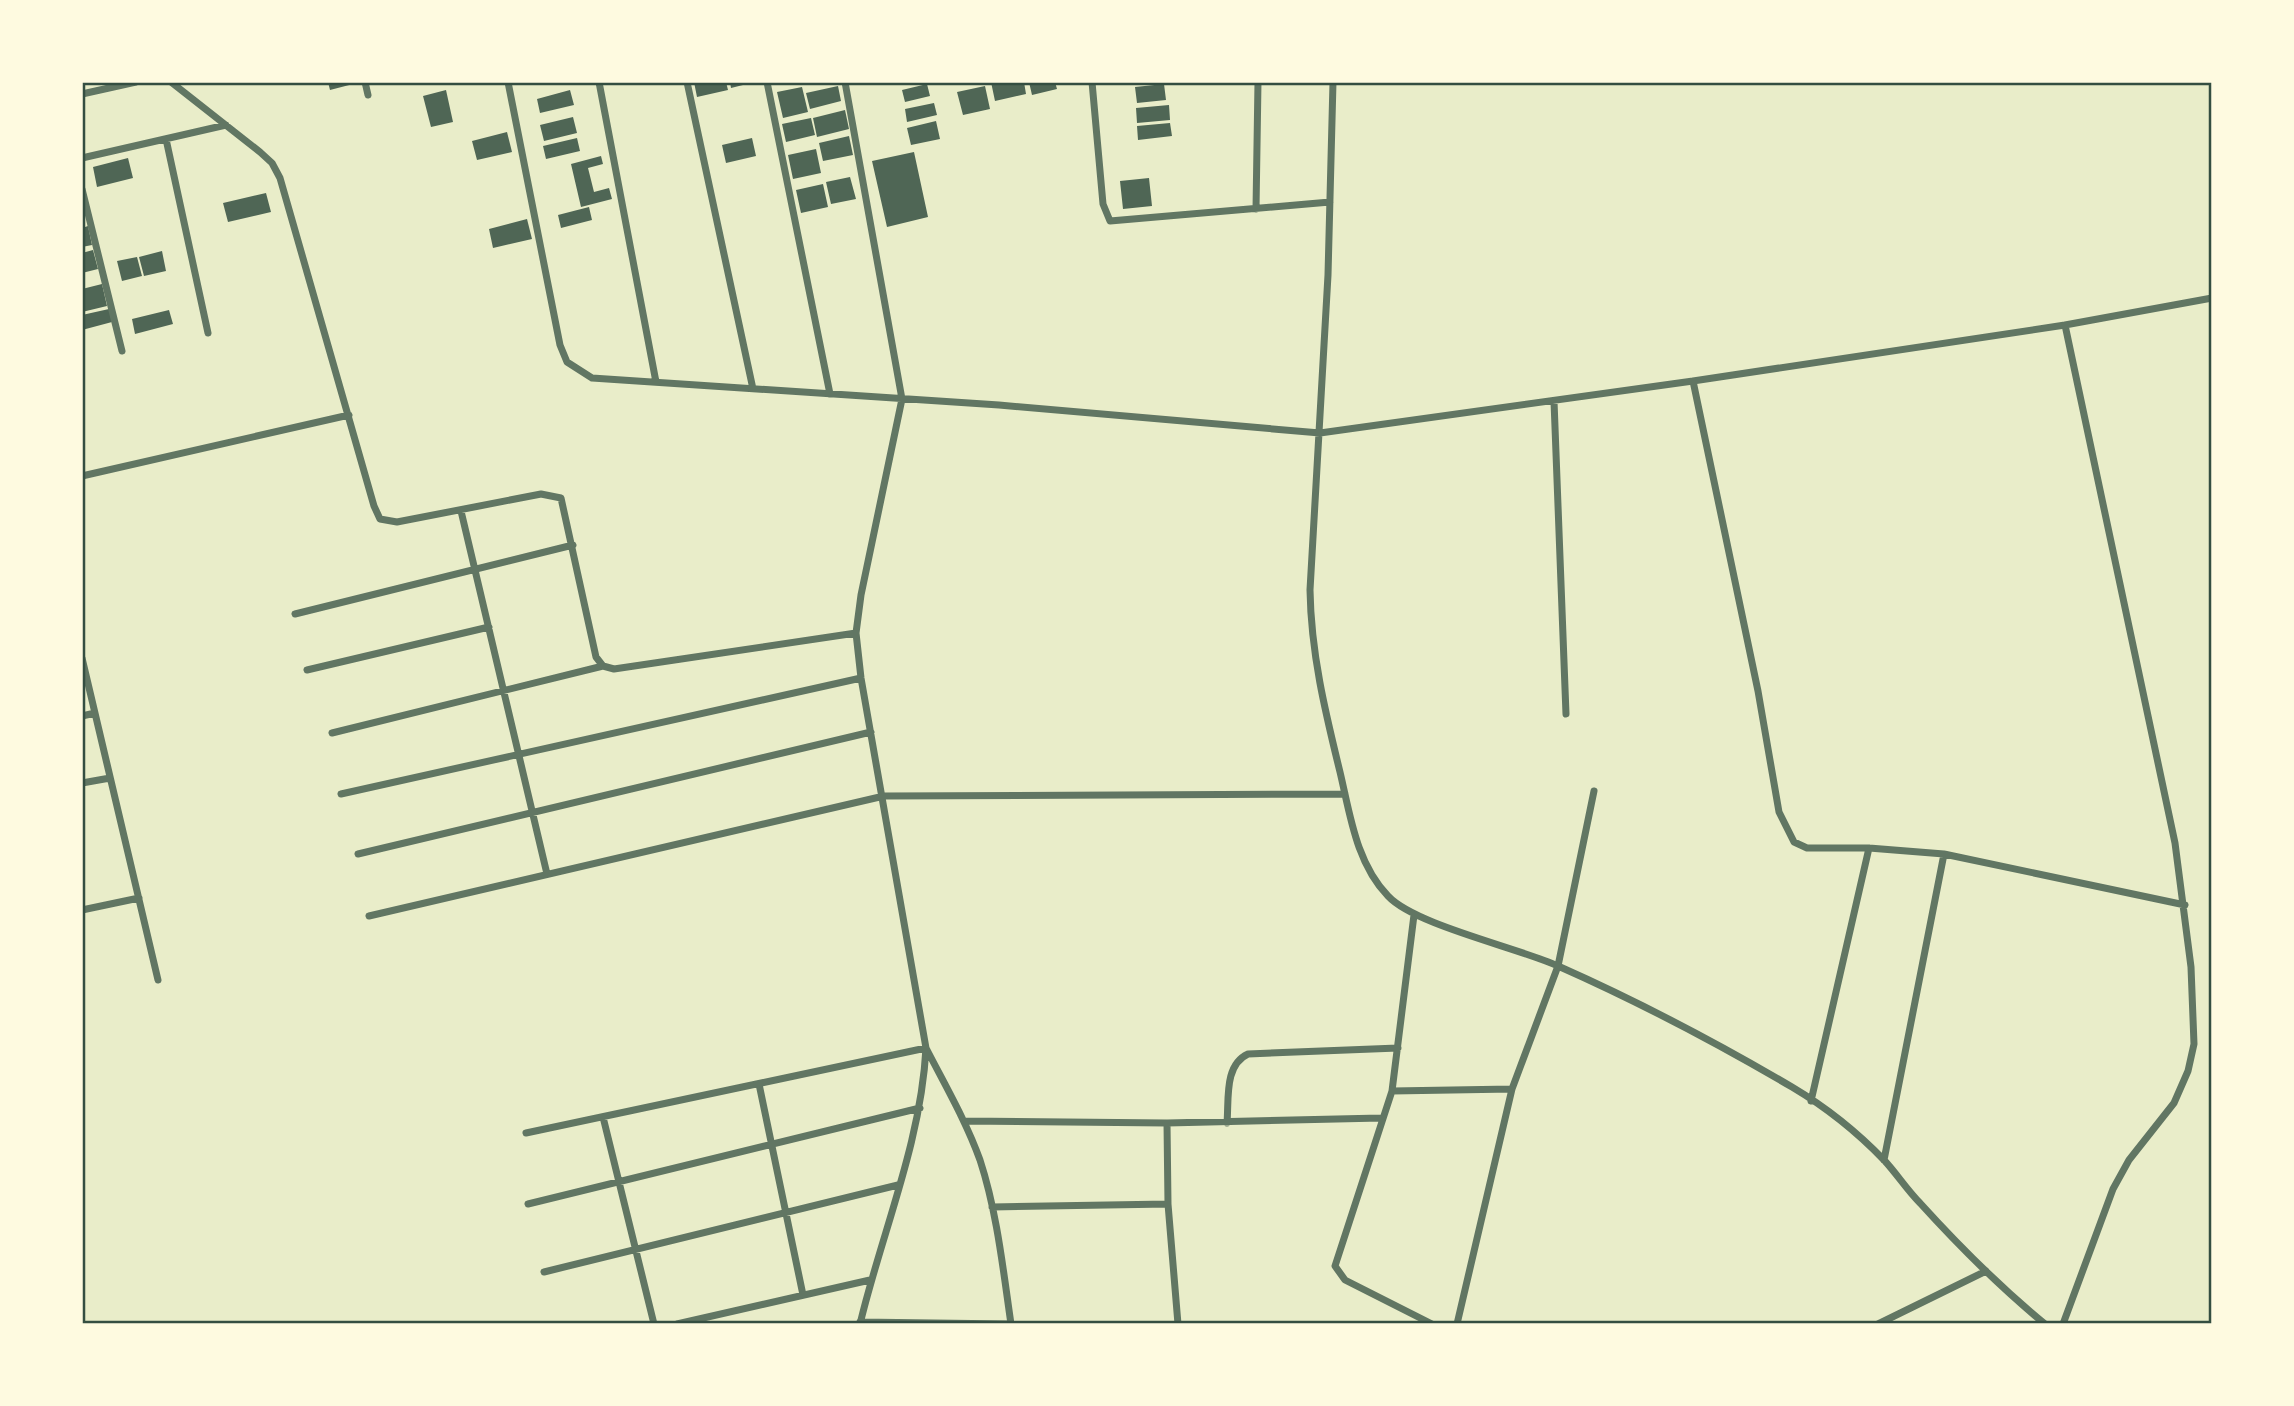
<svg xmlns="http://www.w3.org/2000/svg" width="2294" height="1406" viewBox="0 0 2294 1406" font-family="'DejaVu Sans',sans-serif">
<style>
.building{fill:#4f6655}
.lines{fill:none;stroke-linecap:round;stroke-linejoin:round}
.minor{stroke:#617663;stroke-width:7}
.neatline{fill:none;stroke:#344e41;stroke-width:2.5}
</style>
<rect width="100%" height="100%" fill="#e9edc9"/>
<path class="building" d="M 328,82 L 357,82 L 357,83 L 330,90 Z
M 694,82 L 726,82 L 728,90 L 697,97 Z
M 730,82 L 751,82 L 751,83 L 731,88 Z
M 991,82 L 1024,82 L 1026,94 L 995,101 Z
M 1029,82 L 1055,82 L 1057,89 L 1032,95 Z
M 927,84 L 930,96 L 905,102 L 902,90 Z
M 1164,84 L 1166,100 L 1137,103 L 1135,87 Z
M 838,86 L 841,101 L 810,109 L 806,93 Z
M 985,86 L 990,109 L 963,115 L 957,92 Z
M 802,87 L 808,112 L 783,118 L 777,92 Z
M 446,90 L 453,122 L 431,127 L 423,96 Z
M 570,90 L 574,105 L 540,113 L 537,99 Z
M 934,103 L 937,115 L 907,122 L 905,109 Z
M 1169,105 L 1170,120 L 1137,123 L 1136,108 Z
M 845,110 L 849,129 L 817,137 L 813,118 Z
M 573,117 L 577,133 L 544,141 L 540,125 Z
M 811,118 L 815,135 L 786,142 L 782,124 Z
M 936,121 L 940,139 L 911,145 L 907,128 Z
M 1170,123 L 1172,136 L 1138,140 L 1137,126 Z
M 507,132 L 512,152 L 477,160 L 472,141 Z
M 849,136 L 853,155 L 823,161 L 819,143 Z
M 577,138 L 580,151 L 546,159 L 543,146 Z
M 752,138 L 756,156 L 726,163 L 722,145 Z
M 816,149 L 821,173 L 793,179 L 788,155 Z
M 914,152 L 928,217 L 887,227 L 872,161 Z
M 601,156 L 603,164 L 588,168 L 594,192 L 609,188 L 612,199 L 581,207 L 571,164 Z
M 128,158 L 133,178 L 97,187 L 93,167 Z
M 850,177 L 856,199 L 831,204 L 826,182 Z
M 1149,178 L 1152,206 L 1123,209 L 1120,181 Z
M 823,184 L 828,207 L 801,213 L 796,190 Z
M 266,193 L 271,212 L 228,222 L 223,203 Z
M 589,207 L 592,220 L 561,228 L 558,215 Z
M 527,219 L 532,239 L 493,248 L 489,229 Z
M 88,226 L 92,245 L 82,247 L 82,228 Z
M 93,250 L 98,269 L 82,273 L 82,253 Z
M 162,251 L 166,271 L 144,276 L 139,257 Z
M 137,257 L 142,276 L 122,281 L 117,261 Z
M 102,284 L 107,306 L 82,312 L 82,289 Z
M 109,309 L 112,322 L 82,330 L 82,315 Z
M 169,310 L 173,324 L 135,334 L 132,319 Z"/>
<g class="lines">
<path class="minor" d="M 171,82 L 260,152 L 272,163 L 280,178 L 374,506 L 380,519 L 397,522 L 541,494 L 561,498 L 596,657 L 603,666 L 614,669 L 856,633
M 365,82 L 368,95
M 508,82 L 560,345 L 567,362 L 592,378 L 999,405 L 1320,433 L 1693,381 L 2065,325 L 2212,298
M 599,82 L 656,382
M 687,82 L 753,389
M 767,82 L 830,394
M 845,82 L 902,399 L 861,595 L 856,633 L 861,678 L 926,1048 C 921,1143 882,1232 860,1324
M 1092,82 L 1103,204 L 1110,221 L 1330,202
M 1333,82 L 1328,275 L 1310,590 C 1311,653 1325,711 1340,772 C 1350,814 1356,863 1388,896 C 1415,925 1516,947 1558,966 C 1637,1001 1717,1043 1792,1087 C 1824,1106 1858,1133 1884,1160 C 1897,1174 1907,1190 1920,1203 C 1959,1246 2000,1287 2045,1324
M 82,94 L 136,82
M 166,139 L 208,333
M 82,158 L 226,125
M 82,189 L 122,351
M 1256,209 L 1258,82
M 1693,381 L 1758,691 L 1779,812 L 1794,842 L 1807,848 L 1869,848 L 1944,854 L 2185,905
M 1554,401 L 1566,714
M 82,476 L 349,415
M 461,511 L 547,874
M 295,614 L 573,545
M 82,658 L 158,980
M 307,670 L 489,627
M 82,716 L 95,713
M 332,733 L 603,666
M 82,783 L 110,778
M 341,794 L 861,678
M 358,854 L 871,732
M 82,910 L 139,898
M 1414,915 L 1392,1091 L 1335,1266 L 1345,1280 L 1432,1324
M 369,916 L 884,796 L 1345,794
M 759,1084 L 803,1295
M 1392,1091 L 1512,1089
M 1811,1101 L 1869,848
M 603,1117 L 654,1324
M 964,1121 L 1167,1123 L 1168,1204 L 1178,1324
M 1167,1123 L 1381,1118
M 1227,1123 C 1229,1099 1224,1065 1248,1054 L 1398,1048
M 526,1133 L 926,1048 C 945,1085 966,1121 980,1160 C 997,1212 1003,1269 1011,1324
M 1884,1160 L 1944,854
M 528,1204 L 920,1108
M 992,1207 L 1168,1204
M 544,1272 L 898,1185
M 860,1322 L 1009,1324
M 677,1324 L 870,1280
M 1457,1324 L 1512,1089 L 1558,966 L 1594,791
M 1878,1324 L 1986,1271
M 2063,1324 L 2113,1189 L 2129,1160 L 2174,1103 L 2188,1071 L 2194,1044 L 2191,967 L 2175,843 L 2065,325"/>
</g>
<rect width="2294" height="1406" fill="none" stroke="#fefae0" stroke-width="168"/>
<rect x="84" y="84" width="2126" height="1238" class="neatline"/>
</svg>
